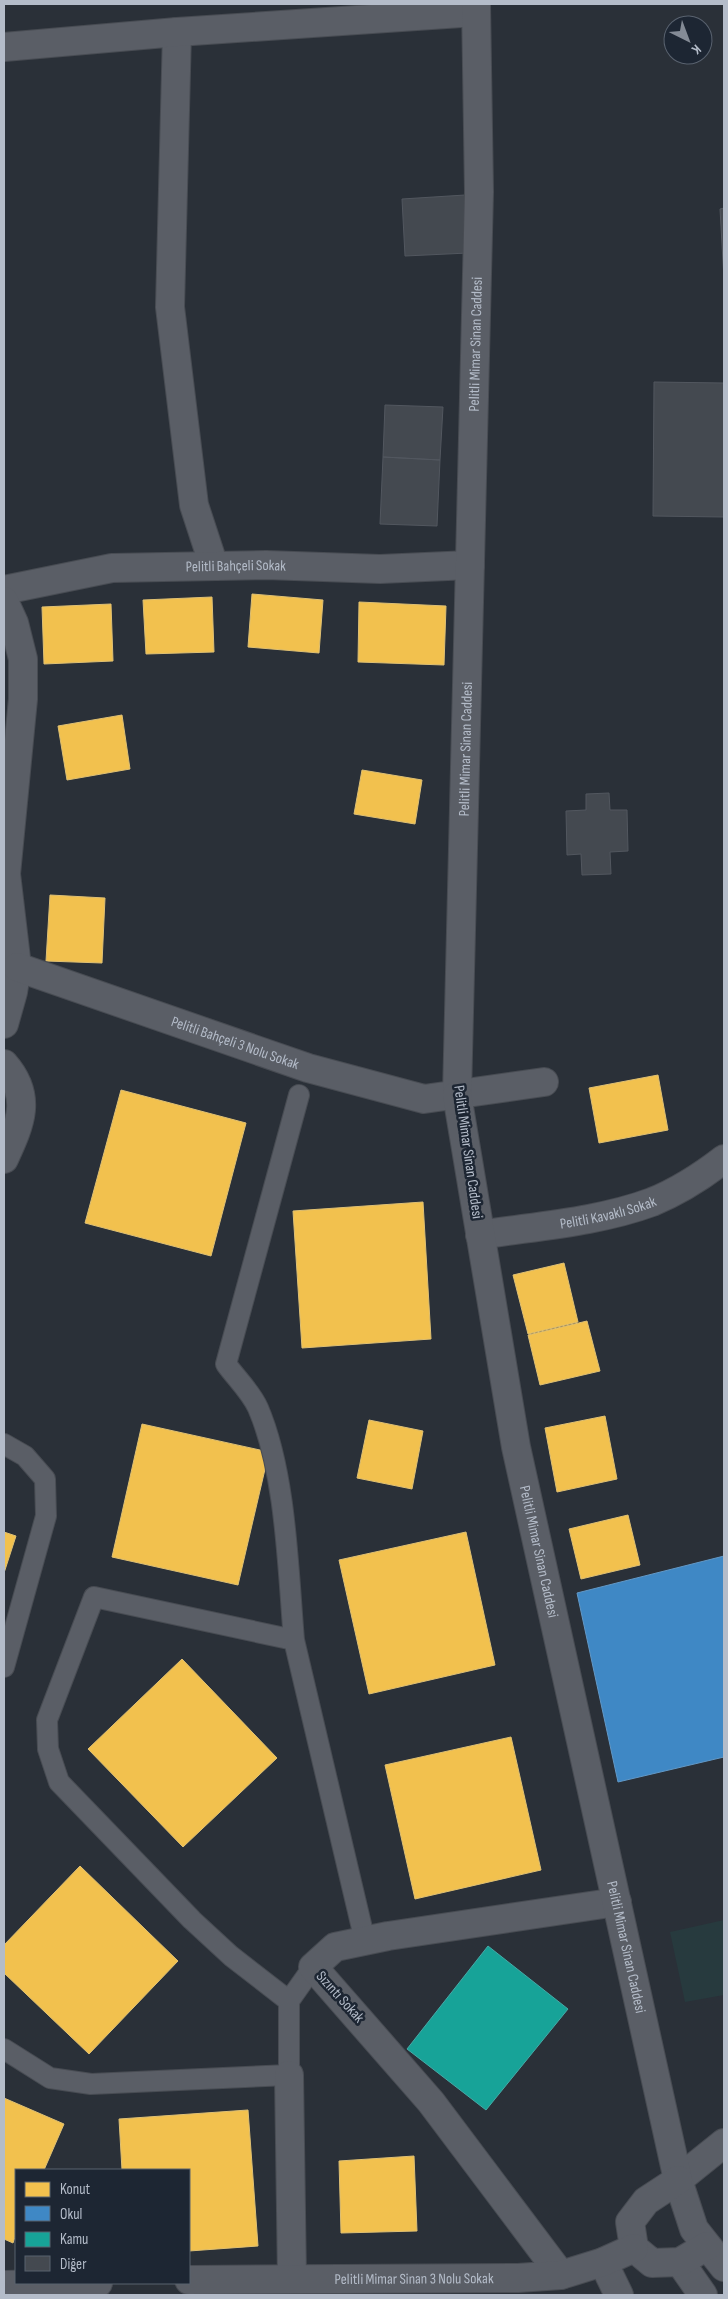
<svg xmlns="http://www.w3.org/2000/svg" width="728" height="2299" viewBox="0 0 728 2299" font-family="'Sofia Sans Condensed',sans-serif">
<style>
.green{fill:#273a3e}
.homes{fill:#f2c14e;stroke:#dfc073}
.schools{fill:#3f88c5;stroke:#6298c6}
.public{fill:#17a398;stroke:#46aaa7}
.building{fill:#444950;stroke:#52575f}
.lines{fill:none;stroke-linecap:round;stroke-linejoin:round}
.service-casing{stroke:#484c53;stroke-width:22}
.minor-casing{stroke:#484c53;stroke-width:30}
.tertiary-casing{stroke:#484c53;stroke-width:30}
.service{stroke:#5a5e66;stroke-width:20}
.minor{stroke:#5a5e66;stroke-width:28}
.tertiary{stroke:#5a5e66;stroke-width:28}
.labels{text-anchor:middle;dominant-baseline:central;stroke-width:5;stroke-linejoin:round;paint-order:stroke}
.street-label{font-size:15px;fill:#b4bcc9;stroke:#1d2633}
</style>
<rect width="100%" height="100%" fill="#2a3038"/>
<path class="green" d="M 724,1920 L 724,1995 L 685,2002 L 670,1932 Z"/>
<path class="homes" d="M 252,594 L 323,600 L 319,653 L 248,647 Z
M 212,597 L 214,652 L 146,654 L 143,600 Z
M 359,602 L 446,606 L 444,665 L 358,662 Z
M 111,604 L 113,661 L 44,664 L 42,607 Z
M 122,715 L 130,769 L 67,780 L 58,726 Z
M 362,770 L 422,780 L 415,824 L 354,814 Z
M 50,895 L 105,898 L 102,963 L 46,961 Z
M 658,1075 L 668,1130 L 599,1143 L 589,1088 Z
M 121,1090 L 246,1123 L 211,1256 L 85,1223 Z
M 423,1202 L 431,1339 L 302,1348 L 293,1211 Z
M 564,1263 L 578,1322 L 528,1334 L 513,1275 Z
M 587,1321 L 600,1371 L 540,1385 L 528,1335 Z
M 605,1416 L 617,1479 L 557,1492 L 545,1428 Z
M 369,1420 L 423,1431 L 412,1489 L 357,1478 Z
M 142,1424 L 269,1452 L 238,1585 L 112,1557 Z
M 628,1515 L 640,1565 L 581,1579 L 569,1529 Z
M 4,1532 L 16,1536 L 4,1573 Z
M 466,1532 L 495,1665 L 369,1694 L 339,1560 Z
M 182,1659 L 277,1758 L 183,1847 L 88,1749 Z
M 511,1737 L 541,1870 L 415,1899 L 385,1765 Z
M 80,1866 L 178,1961 L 89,2054 L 4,1973 L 4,1945 Z
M 4,2098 L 64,2124 L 44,2170 L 16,2170 L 16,2234 L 13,2243 L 4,2239 Z
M 248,2110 L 258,2246 L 189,2251 L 189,2170 L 122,2170 L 119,2119 Z
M 414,2156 L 417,2231 L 341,2233 L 339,2161 Z"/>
<path class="schools" d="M 724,1556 L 724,1757 L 618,1782 L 577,1593 Z"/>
<path class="public" d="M 488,1946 L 568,2009 L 486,2110 L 407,2049 Z"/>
<path class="building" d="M 465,195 L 468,253 L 405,256 L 402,199 Z
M 724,208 L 724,279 L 720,209 Z
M 654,382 L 724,383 L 724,517 L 653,516 Z
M 385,405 L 443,407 L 440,460 L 383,457 Z
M 383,457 L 440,460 L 437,526 L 380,524 Z
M 609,793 L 610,810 L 627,810 L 628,851 L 610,852 L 611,874 L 582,875 L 581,854 L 567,855 L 566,811 L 586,810 L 586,794 Z"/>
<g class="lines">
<g class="service-casing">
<path id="service" d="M 4,1444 L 25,1456 L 45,1479 L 46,1516 L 4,1667
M 294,1640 C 288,1569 286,1473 258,1408 C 251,1392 236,1378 226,1364 L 299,1095
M 289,2001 L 231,1956 L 192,1920 L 59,1782 L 48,1749 L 47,1720 L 94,1597 L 294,1640 L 365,1941
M 4,2049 L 50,2078 L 91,2084 L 289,2075 L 289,2001 L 313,1967"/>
</g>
<g class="minor-casing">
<g id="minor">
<path d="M 177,32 L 170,307 L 194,505 L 214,566"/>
<path d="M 4,47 L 177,32 L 476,12"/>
<path id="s1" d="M 4,590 L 112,568 L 266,565 L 380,569 L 470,565"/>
<path d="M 4,601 L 14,623 L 23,659 L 23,699 L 6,874 L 17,967 L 13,992 L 4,1024"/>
<path id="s2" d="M 17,967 L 308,1068 L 424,1099 L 544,1082"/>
<path d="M 4,1064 C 33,1097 20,1124 4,1159"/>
<path id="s3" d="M 457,1095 L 479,192 L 476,4"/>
<path id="s4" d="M 480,1235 C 537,1226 598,1222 652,1202 C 679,1191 702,1176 724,1159"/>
<path d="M 289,2075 L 292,2279"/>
<path d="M 678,2180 L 724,2143"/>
<path d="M 603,2262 L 619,2295"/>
<path d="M 680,2262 L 703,2295"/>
<path d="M 561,2275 L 431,2102 L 313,1967 L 335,1947 L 388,1936 L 617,1902"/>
</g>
</g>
<g class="tertiary-casing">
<g id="tertiary">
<path id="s5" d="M 457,1095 L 516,1447 L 678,2180 L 694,2229 L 724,2267"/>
<path d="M 678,2180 L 646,2201 L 630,2222 L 634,2248 L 652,2263 L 680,2262 L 707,2246"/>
<path id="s6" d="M 189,2280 L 518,2278 L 561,2275 L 603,2262 L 634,2248"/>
<path d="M 4,2285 L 98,2283"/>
</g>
</g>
<use href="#service" class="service"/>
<use href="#minor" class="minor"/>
<use href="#tertiary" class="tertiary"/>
</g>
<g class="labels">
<g class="street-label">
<text stroke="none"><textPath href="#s3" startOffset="751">Pelitli Mimar Sinan Caddesi</textPath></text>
<text stroke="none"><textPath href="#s1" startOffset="234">Pelitli Bahçeli Sokak</textPath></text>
<text stroke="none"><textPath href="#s3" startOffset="346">Pelitli Mimar Sinan Caddesi</textPath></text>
<text stroke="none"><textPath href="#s2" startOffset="231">Pelitli Bahçeli 3 Nolu Sokak</textPath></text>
<text transform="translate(468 1152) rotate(82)">Pelitli Mimar Sinan Caddesi</text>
<text stroke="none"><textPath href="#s4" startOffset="130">Pelitli Kavaklı Sokak</textPath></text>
<text stroke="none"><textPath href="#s5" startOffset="464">Pelitli Mimar Sinan Caddesi</textPath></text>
<text stroke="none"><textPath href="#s5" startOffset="869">Pelitli Mimar Sinan Caddesi</textPath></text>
<text transform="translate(340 1997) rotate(48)">Sızıntı Sokak</text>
<text stroke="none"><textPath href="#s6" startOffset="225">Pelitli Mimar Sinan 3 Nolu Sokak</textPath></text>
</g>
</g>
<rect width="728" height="2299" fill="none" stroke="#b4bcc9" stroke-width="10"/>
<rect x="15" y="2169" width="175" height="115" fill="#1d2633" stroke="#59626f"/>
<rect x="25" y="2182" width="25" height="15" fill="#f2c14e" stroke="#59626f"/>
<text x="60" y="2194" font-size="15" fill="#b4bcc9">Konut</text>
<rect x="25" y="2206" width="25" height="15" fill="#3f88c5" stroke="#59626f"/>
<text x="60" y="2219" font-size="15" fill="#b4bcc9">Okul</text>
<rect x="25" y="2232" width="25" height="15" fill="#17a398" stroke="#59626f"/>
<text x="60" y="2244" font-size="15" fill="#b4bcc9">Kamu</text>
<rect x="25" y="2256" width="25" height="15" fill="#444950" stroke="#59626f"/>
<text x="60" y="2269" font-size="15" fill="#b4bcc9">Diğer</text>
<g transform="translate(688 40) rotate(138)"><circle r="24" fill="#1d2633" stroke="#59626f"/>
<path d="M0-4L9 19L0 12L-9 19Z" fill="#848b96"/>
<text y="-8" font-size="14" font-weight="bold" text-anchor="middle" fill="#b4bcc9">K</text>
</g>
</svg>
